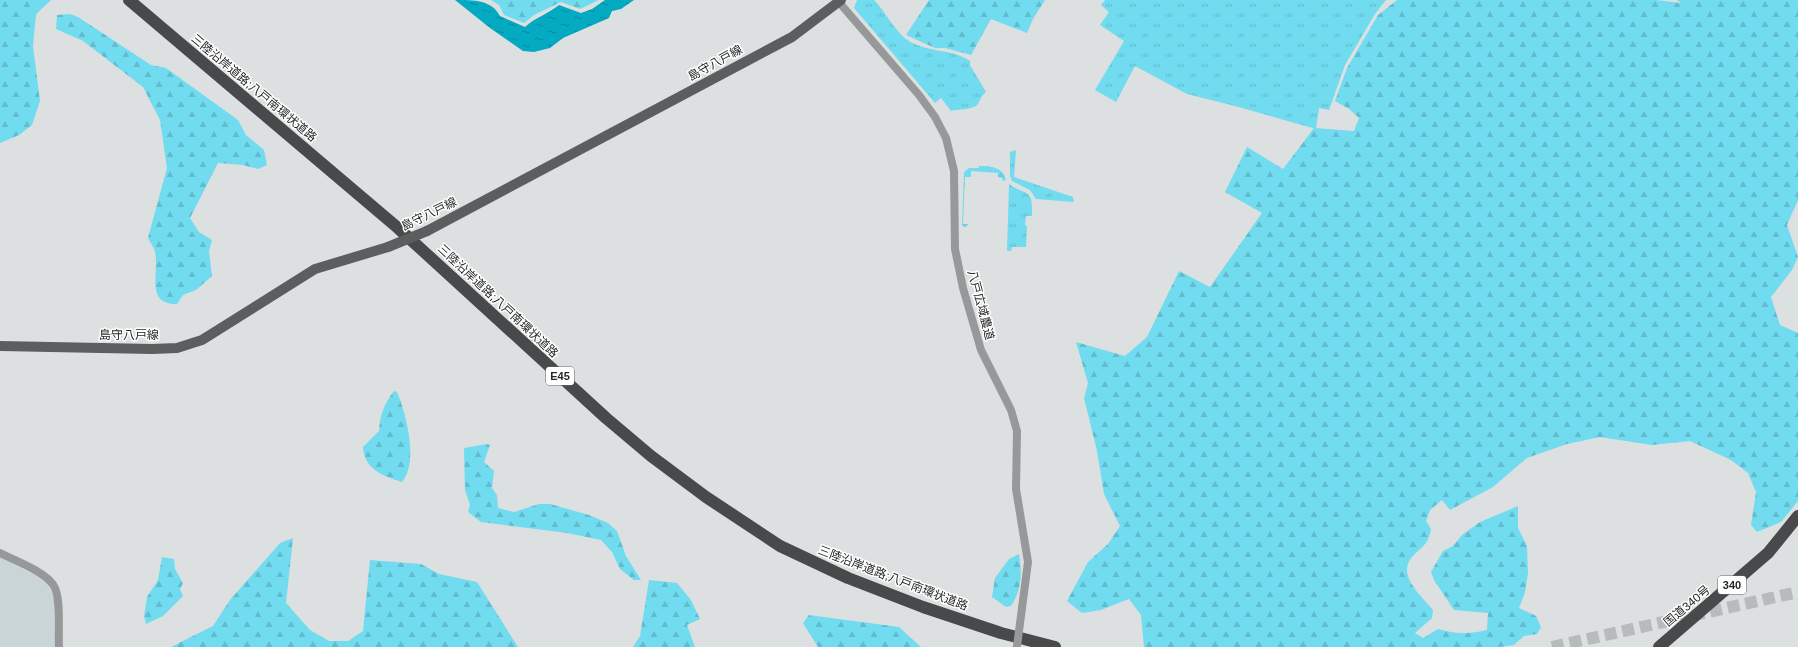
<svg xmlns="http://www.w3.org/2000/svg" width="1798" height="647" viewBox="0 0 1798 647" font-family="Arial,'Noto Sans JP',sans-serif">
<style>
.built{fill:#c9d5d7}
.grass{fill:url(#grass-tufts)}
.forest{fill:url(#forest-firs)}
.water{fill:url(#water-ripples)}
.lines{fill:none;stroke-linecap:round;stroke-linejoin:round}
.highway-tunnel{stroke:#b7bbbc;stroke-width:12;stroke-dasharray:12 6;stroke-linecap:butt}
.minor{stroke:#979899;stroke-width:8}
.major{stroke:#5b5e5e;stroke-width:10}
.highway{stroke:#47494a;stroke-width:12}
.minor-bridge{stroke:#979899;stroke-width:8}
.major-bridge{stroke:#5b5e5e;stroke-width:10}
.labels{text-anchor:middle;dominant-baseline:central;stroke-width:3;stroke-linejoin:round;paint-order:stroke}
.shield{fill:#fff;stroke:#666767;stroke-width:1}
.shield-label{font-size:11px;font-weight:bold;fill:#252626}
.street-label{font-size:12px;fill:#252626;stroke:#fff}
</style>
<defs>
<pattern id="grass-tufts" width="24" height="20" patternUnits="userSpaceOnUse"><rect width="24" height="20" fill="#71dbef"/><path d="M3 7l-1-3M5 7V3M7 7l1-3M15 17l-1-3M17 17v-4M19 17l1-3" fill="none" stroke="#62bccd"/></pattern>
<pattern id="forest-firs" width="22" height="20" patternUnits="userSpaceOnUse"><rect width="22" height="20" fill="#71dbef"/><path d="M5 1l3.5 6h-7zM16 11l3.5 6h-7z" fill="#62bccd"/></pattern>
<pattern id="water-ripples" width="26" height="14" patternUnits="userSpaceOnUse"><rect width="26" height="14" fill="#04aac1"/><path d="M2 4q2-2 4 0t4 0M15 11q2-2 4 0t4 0" fill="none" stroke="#058a9d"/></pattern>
</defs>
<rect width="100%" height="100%" fill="#dce0e1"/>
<path class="built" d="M 0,557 L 40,578 L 49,585 L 54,600 L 55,647 L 0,647 Z"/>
<path class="grass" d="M 857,0 L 874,0 C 884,10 896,32 906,39 C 925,53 951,48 970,61 L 970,65 L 986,92 C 981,96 980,101 977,105 C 972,110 958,109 951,111 L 941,98 L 935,103 L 854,8 Z
M 1105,0 L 1386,0 L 1375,14 L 1345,65 L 1329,110 L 1319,108 L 1316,129 L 1235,106 L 1187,94 L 1135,66 L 1116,102 L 1095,90 L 1124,41 L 1100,25 L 1109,12 L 1101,5 Z
M 1016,150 L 1014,177 L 1073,197 L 1074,202 L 1036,199 L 1030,190 L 1012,181 L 1010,176 L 1010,152 Z
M 979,166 C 991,166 1003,167 1006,180 L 1003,181 L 1002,178 L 998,177 L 998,173 L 971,171 L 971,177 L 965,177 L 963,224 L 968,224 L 967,226 L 964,227 L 962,225 L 964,172 L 969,168 L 979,168 Z
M 1009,184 C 1027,197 1033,187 1032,216 L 1026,216 L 1025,225 L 1027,226 L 1026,247 L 1012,247 L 1011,251 L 1007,251 Z"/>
<path class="forest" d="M 0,0 L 51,0 L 36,14 L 33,46 L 40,101 L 32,125 L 19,135 L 0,143 Z
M 491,0 L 599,0 L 580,9 L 561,2 L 534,15 L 524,23 L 504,15 L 499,5 Z
M 929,0 L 1045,0 L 1033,19 L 1027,33 L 991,19 L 971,55 L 945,48 L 935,48 L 906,35 Z
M 1397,0 L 1656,0 L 1681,3 L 1677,0 L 1798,0 L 1798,200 L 1787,225 L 1798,257 L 1792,270 L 1771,297 L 1780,325 L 1798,333 L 1798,501 L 1781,522 L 1757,532 L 1751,525 L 1756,492 L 1748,473 L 1731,460 L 1690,441 L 1652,445 L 1600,437 L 1567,444 L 1527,458 L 1493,487 L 1450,510 L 1442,500 L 1430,510 L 1426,521 L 1431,529 C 1428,544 1425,544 1415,554 C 1394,573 1420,594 1433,610 L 1432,618 L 1415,633 L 1423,638 L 1438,629 C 1455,634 1470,634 1487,630 L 1488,613 L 1454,610 L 1434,580 L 1431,572 L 1443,551 L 1453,546 L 1462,535 L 1480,522 L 1518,506 L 1518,528 L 1527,546 L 1528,573 L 1525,592 L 1519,608 L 1536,616 L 1541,627 L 1537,634 L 1524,636 L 1514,645 L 1499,647 L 1144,647 L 1141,615 L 1129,599 L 1101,610 L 1082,613 L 1067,601 L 1088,562 L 1108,544 L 1120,526 L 1104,494 L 1097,451 L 1084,398 L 1088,383 L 1076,342 L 1125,356 L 1147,337 L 1179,271 L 1210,287 L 1262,213 L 1225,192 L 1247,147 L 1283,169 L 1314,128 L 1354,131 L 1359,118 L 1349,109 L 1335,101 L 1347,68 L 1378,15 Z
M 70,14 L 78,17 L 151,65 L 166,68 L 238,120 L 246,135 L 264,150 L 267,165 L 258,169 L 243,165 L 218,163 L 190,218 L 199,232 L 212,240 L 209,251 L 212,276 L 196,290 L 183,295 L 177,304 C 144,304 160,272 155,252 C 154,247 150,242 148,238 L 167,168 L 160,120 L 143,87 L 83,41 L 56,29 L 57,15 Z
M 394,391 L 397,392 C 406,413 419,462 402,482 C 383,476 364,469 363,447 L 379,431 C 380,415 384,404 394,391 Z
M 487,444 L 490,445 L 484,462 L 494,471 L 492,488 L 497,495 L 498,508 L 514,512 L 539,504 L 550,504 L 589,515 L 608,523 L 617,531 L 626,556 L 641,580 L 634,580 L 620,569 L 612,552 L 601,540 L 567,533 L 481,522 L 468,512 L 470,505 L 465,490 L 464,448 Z
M 293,538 L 286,603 L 310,630 L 329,641 L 348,641 L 363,631 L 370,560 L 421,564 L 439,574 L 477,582 L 518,647 L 171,647 L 213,626 L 230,600 L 280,543 Z
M 1019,554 C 1022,572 1022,590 1011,606 L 1006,607 L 992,597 L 995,578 L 1009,559 Z
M 162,557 L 174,559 L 175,569 L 183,583 L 180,589 L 183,596 L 163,616 L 146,624 L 144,616 L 147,597 L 158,580 Z
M 649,580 L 677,583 L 691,600 L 700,619 L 687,625 L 695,647 L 633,647 L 640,636 Z
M 809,615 L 899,627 L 921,647 L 818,647 L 803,623 Z"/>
<path class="water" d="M 455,0 C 474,0 492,0 500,16 L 525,27 C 536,17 548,14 559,5 L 581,13 L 592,9 L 605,0 L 634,0 L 621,9 L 612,11 L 609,18 L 563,38 L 550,48 L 534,52 L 523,51 L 490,28 Z"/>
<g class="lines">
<path class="highway-tunnel" d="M 1552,647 L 1798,592"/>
<path class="minor" d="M 837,0 L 919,95 L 935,117 L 946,138 L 954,171 L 955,249 L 963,288 L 981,350 L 1011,410 L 1017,431 L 1016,489 L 1028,562 L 1022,608
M 0,553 C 14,560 49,573 55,588 C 61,602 58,631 59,647"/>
<path class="major" d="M 427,231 L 792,37 L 841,0
M 0,346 L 152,349 L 177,348 L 202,340 L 315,269 L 388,247"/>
<path class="highway" d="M 129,0 L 398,228 L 606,418 L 651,456 L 706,497 L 780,546 L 848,578 L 923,607 L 1001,633 L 1055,647
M 1659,647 L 1768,553 L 1798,516"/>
<path class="minor-bridge" d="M 1017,646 L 1022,608"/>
<path class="major-bridge" d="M 388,247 L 427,231"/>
</g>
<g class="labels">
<g class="shield">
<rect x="546" y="367" width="28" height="18" rx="3"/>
<rect x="1718" y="576" width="28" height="18" rx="3"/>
</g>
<g class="shield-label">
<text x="560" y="376">E45</text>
<text x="1732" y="585">340</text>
</g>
<g class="street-label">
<text transform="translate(715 63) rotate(-29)">島守八戸線</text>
<text transform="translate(254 88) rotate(40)">三陸沿岸道路;八戸南環状道路</text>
<text transform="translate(429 214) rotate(-26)">島守八戸線</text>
<text transform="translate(498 301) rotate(43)">三陸沿岸道路;八戸南環状道路</text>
<text transform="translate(981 305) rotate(75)">八戸広域農道</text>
<text x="129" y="335">島守八戸線</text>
<text transform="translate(893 578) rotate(21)">三陸沿岸道路;八戸南環状道路</text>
<text transform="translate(1687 606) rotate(-40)">国道340号</text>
</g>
</g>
</svg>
